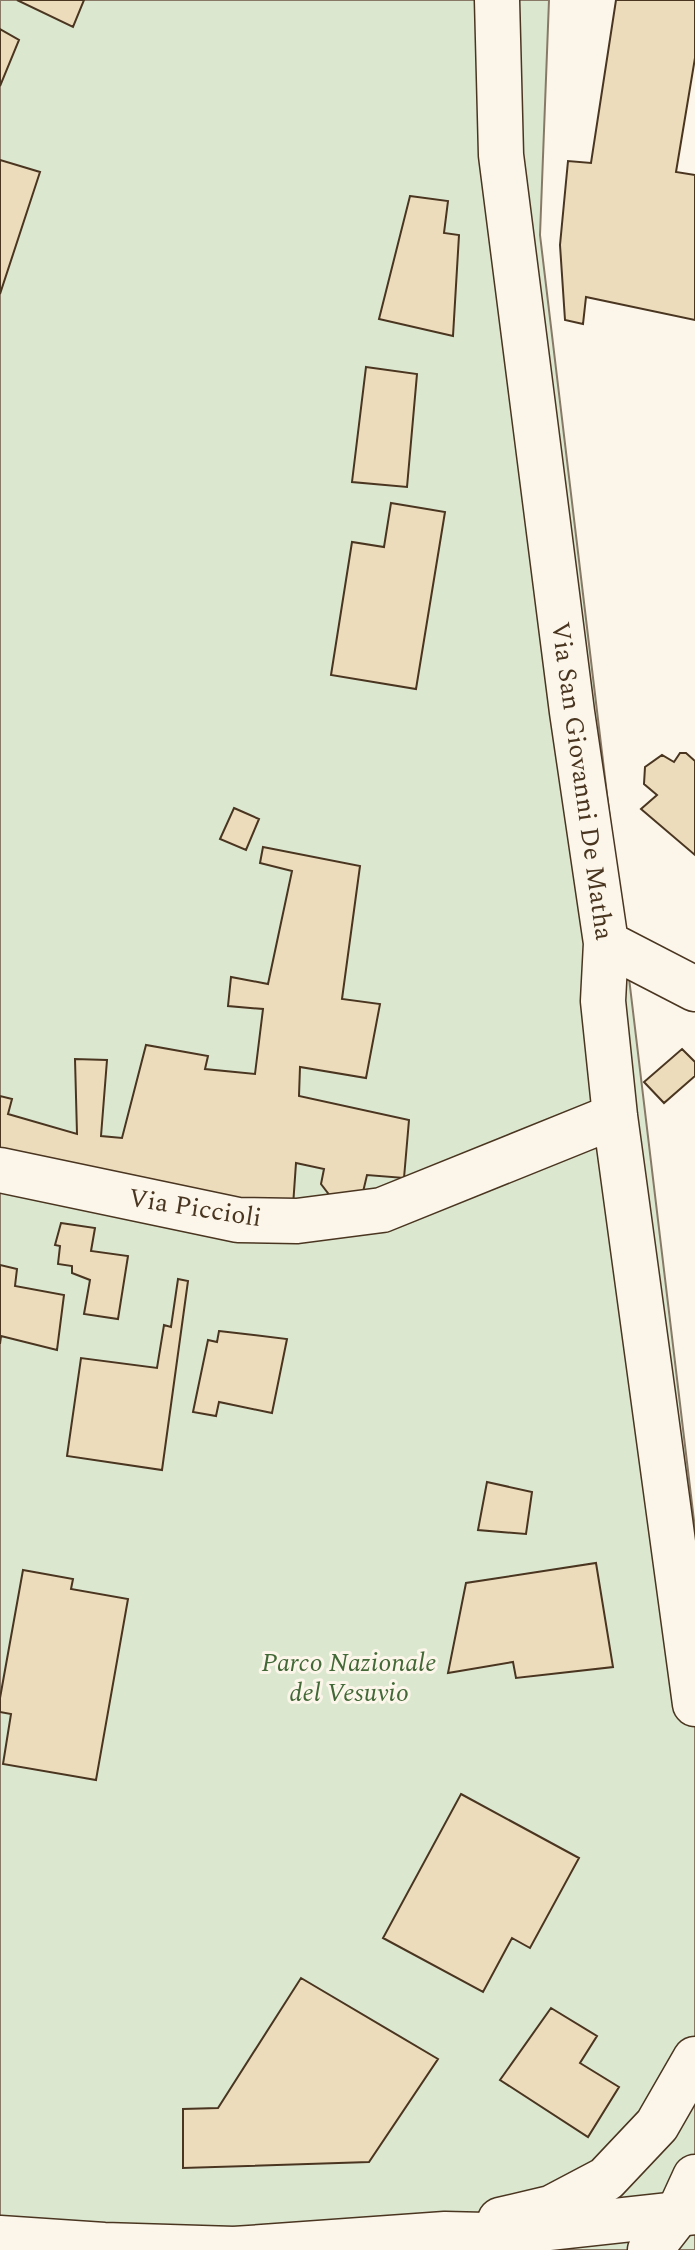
<svg xmlns="http://www.w3.org/2000/svg" width="695" height="2250" viewBox="0 0 695 2250" font-family="Spectral,serif">
<style>
.green{fill:#dce7d0;stroke:#887966;stroke-width:2}
.building{fill:#ecdcbc;stroke:#4a3520;stroke-width:2}
.lines{fill:none;stroke-linecap:round;stroke-linejoin:round}
.minor-casing{stroke:#4a3520;stroke-width:47}
.secondary-casing{stroke:#4a3520;stroke-width:47}
.minor{stroke:#fbf6e9;stroke-width:44}
.secondary{stroke:#fbf6e9;stroke-width:44}
.labels{text-anchor:middle;dominant-baseline:central;stroke-width:6;stroke-linejoin:round;paint-order:stroke}
.street-label{font-size:26px;fill:#4a3520;stroke:#fbf6e9}
.park-label{font-size:26px;font-style:italic;fill:#436837;stroke:#fbf6e9}
</style>
<rect width="100%" height="100%" fill="#fbf6e9"/>
<path class="green" d="M 0,0 L 549,0 L 540,235 L 695,1529 L 695,2250 L 0,2250 Z"/>
<path class="building" d="M 17,0 L 84,0 L 73,27 Z
M 616,0 L 695,0 L 695,58 L 676,172 L 695,175 L 695,320 L 586,297 L 583,324 L 565,320 L 560,245 L 568,161 L 591,163 Z
M 0,29 L 19,40 L 0,86 Z
M 0,160 L 40,172 L 0,294 Z
M 410,196 L 448,201 L 444,233 L 459,235 L 453,336 L 379,319 Z
M 366,367 L 417,374 L 407,487 L 352,482 Z
M 391,503 L 445,512 L 416,689 L 331,675 L 352,542 L 384,547 Z
M 680,753 L 686,753 L 695,761 L 695,855 L 641,809 L 657,795 L 644,784 L 645,767 L 662,755 L 674,762 Z
M 234,808 L 259,819 L 246,850 L 220,839 Z
M 263,847 L 360,866 L 342,999 L 380,1004 L 366,1078 L 300,1067 L 299,1096 L 409,1120 L 404,1178 L 367,1175 L 363,1192 L 334,1201 L 321,1184 L 324,1169 L 296,1163 L 293,1206 L 237,1208 L 0,1156 L 0,1096 L 12,1099 L 8,1114 L 77,1134 L 75,1059 L 107,1060 L 101,1136 L 122,1138 L 146,1045 L 208,1056 L 205,1069 L 255,1074 L 263,1009 L 228,1006 L 231,977 L 268,984 L 292,871 L 260,863 Z
M 682,1049 L 695,1062 L 695,1076 L 664,1103 L 644,1082 Z
M 61,1223 L 95,1228 L 91,1251 L 128,1256 L 118,1319 L 84,1314 L 90,1280 L 72,1273 L 72,1266 L 58,1264 L 60,1246 L 55,1245 Z
M 0,1265 L 17,1269 L 15,1286 L 64,1295 L 57,1350 L 1,1336 L 0,1344 Z
M 178,1279 L 188,1281 L 162,1470 L 67,1456 L 81,1358 L 157,1368 L 164,1325 L 171,1327 Z
M 219,1331 L 287,1339 L 272,1413 L 219,1402 L 216,1416 L 193,1412 L 208,1340 L 217,1342 Z
M 487,1482 L 532,1492 L 526,1534 L 478,1530 Z
M 596,1563 L 613,1667 L 516,1678 L 513,1662 L 448,1673 L 466,1583 Z
M 23,1570 L 73,1579 L 71,1589 L 128,1599 L 96,1780 L 3,1764 L 11,1714 L 0,1712 L 0,1698 Z
M 461,1794 L 579,1858 L 530,1948 L 512,1938 L 483,1992 L 383,1938 Z
M 301,1978 L 438,2059 L 369,2162 L 183,2168 L 183,2109 L 218,2108 Z
M 551,2008 L 597,2036 L 580,2063 L 619,2087 L 588,2137 L 500,2080 Z"/>
<g class="lines">
<g class="minor-casing">
<path id="minor" d="M 497,0 L 501,155 L 572,712 L 606,943 L 603,1001 L 615,1116 L 695,1704
M 606,943 L 695,989
M 0,1170 L 238,1220 L 297,1221 L 382,1210 L 615,1116
M 500,2220 L 551,2208 L 606,2179 L 657,2125 L 695,2059
M 650,2250 L 678,2214 L 695,2177"/>
</g>
<g class="secondary-casing">
<path id="secondary" d="M 0,2238 L 104,2245 L 234,2249 L 445,2234 L 486,2235 L 695,2212"/>
</g>
<use href="#minor" class="minor"/>
<use href="#secondary" class="secondary"/>
</g>
<g class="labels">
<g class="street-label">
<text transform="translate(582 781) rotate(82)">Via San Giovanni De Matha</text>
<text transform="translate(195 1208) rotate(9)">Via Piccioli</text>
</g>
<g class="park-label">
<text x="349" y="1663">Parco Nazionale<tspan x="349" dy="30">del Vesuvio</tspan></text>
</g>
</g>
</svg>
